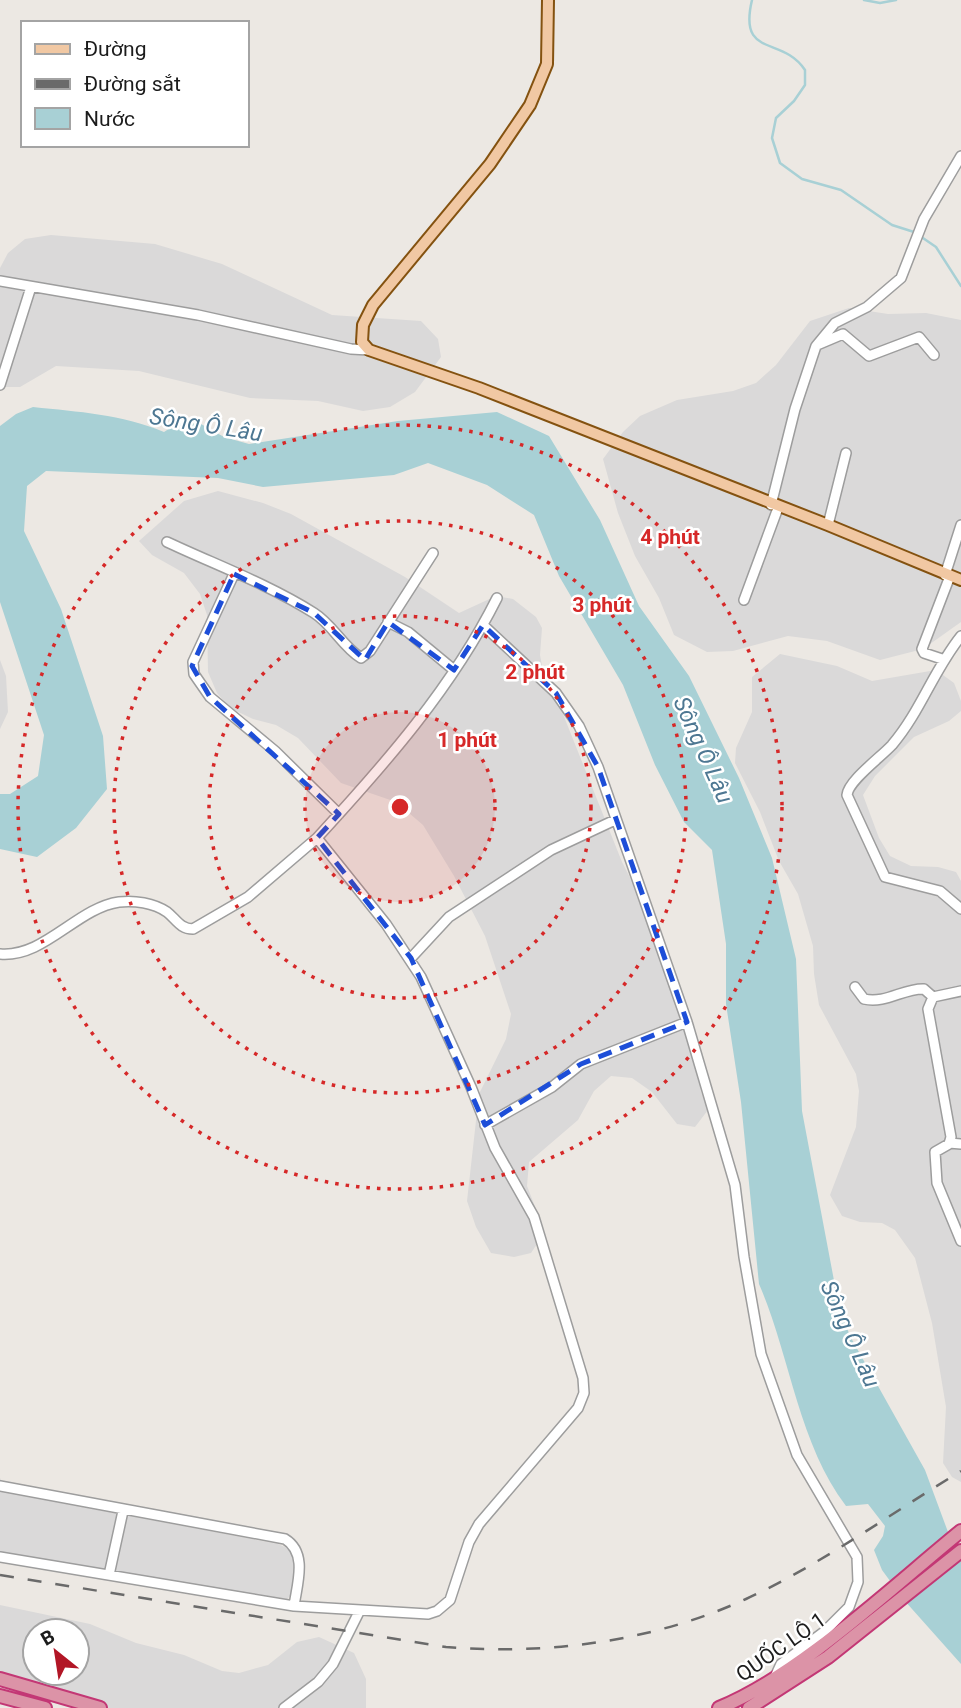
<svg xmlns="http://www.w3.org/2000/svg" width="961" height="1708" viewBox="0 0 961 1708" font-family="Roboto,sans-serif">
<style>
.residential{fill:#dad9d9;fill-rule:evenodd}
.water{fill:#a8d0d5}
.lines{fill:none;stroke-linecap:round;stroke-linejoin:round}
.stream{stroke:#a8d0d5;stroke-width:2.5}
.minor-casing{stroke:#9d9d9d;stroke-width:12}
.major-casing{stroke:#845210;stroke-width:14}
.highway-casing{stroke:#c33775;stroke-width:16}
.minor{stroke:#fff;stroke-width:9}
.major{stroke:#f1c8a3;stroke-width:10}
.highway{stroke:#dc93a7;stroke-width:12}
.rail{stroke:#6a6a6a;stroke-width:2.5;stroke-dasharray:14 14;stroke-linecap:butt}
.marked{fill:none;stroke:#1d4ed8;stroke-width:5;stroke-dasharray:14 9;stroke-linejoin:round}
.ring{fill:none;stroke:#d62828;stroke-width:3.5;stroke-dasharray:3.5 7}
.labels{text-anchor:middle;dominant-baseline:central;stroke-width:5;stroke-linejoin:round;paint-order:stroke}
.street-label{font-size:21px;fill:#1c1c1c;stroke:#fff}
.water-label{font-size:23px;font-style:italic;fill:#4d7792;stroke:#fff}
.centre{fill:#d62828;stroke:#fff;stroke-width:3.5}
.ring-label{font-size:21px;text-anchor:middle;font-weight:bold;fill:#d62828;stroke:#fff;stroke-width:5;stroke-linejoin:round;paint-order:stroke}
</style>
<rect width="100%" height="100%" fill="#ece8e3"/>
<path class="residential" d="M 51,235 L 155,244 L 222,264 L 332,315 L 421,321 L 438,339 L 441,357 L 415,392 L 390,407 L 363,411 L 318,401 L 250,398 L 139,371 L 56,366 L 20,387 L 0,387 L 0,268 L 8,253 L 25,239 Z
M 849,308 L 888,314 L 926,313 L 961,320 L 961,622 L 923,649 L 880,660 L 827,641 L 788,636 L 733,651 L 707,652 L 674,635 L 659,598 L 635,556 L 618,513 L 603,459 L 623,432 L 640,416 L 677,400 L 733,391 L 756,383 L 776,365 L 810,321 Z
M 218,491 L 263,503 L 291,514 L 405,577 L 459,613 L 496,596 L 513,599 L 536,617 L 542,628 L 540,655 L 543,671 L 557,699 L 622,862 L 642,901 L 690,1030 L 701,1092 L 708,1110 L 695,1127 L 677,1124 L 652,1092 L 632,1078 L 611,1076 L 594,1091 L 578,1120 L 529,1162 L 527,1186 L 541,1222 L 539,1241 L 531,1253 L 514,1257 L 491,1253 L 476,1227 L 467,1201 L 479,1094 L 506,1039 L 511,1014 L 485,936 L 454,876 L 423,825 L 396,802 L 341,783 L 298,738 L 276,725 L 253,719 L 230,708 L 217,693 L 208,672 L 207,615 L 200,594 L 184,573 L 152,555 L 139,541 L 184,501 Z
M 780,654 L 837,666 L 872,681 L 936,670 L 954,683 L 961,701 L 961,711 L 949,721 L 914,737 L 875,776 L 863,795 L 879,838 L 890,856 L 911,866 L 938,867 L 956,872 L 961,881 L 961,1482 L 952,1477 L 943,1463 L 946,1407 L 932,1323 L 915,1258 L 895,1230 L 882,1223 L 860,1222 L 842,1216 L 830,1195 L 856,1127 L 859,1091 L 856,1074 L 819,1005 L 814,974 L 813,946 L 798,894 L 779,861 L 760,812 L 735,763 L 736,748 L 752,712 L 752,677 Z
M 0,660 L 6,676 L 8,712 L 0,729 Z
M 0,1478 L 6,1489 L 24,1496 L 278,1544 L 289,1549 L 296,1557 L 294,1592 L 287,1599 L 0,1554 Z
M 0,1605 L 90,1624 L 136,1643 L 184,1655 L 222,1671 L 239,1673 L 268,1665 L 297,1642 L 319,1637 L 354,1653 L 366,1679 L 366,1708 L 106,1708 L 0,1678 ZM 35,1631 L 77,1631 L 77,1673 L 35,1673 Z"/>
<path class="water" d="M 33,407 C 79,412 121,414 164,432 L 178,423 L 201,424 L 224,437 L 249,444 L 398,421 L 497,412 L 549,436 L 600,520 L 639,606 L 689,676 L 739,778 L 772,858 L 796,959 L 802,1111 L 839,1307 L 850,1336 L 925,1470 L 948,1532 L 961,1554 L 961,1664 L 904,1600 L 882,1570 L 874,1550 L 883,1536 L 885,1526 L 868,1504 L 846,1506 C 798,1443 790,1355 759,1284 L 741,1102 L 726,1004 L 726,944 L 712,850 L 684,822 L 655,765 L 623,685 L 559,576 L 534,515 L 487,485 L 428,463 L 394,475 L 263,487 L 218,478 L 46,471 L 27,486 L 24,531 L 61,609 L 103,736 L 107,789 L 76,828 L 37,857 L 0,849 L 0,794 L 10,794 L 38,776 L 44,735 L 0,602 L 0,426 L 16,414 Z"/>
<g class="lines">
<path class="stream" d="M 752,0 C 738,59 782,35 805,70 L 805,85 L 794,101 L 776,118 L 772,138 L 780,163 L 802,179 L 841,190 L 892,225 L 914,232
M 864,0 L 880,3 L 896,0
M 920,236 L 936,247 L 961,286"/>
<g class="minor-casing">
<path id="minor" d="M 0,281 L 198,315 L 351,349 L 369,350
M 817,345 L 843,334 L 869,356 L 919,337 L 934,355
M 0,385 L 31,287
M 771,505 L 795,409 L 816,346 L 835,323 L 867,307 L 901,278 L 924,219 L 961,156
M 828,525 L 846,453
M 167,542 C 216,565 268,584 314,613 C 333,625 342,646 361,658 L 370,651 L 433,553
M 234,574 L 193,662 L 194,674 L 210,697 L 275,751 L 339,814
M 945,575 L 961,525
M 744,600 L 778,508
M 388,622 L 408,632 L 454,670
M 483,625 L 556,693 L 579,726 L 598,767 L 687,1022 L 735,1185 L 744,1257 L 761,1354 L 797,1455 L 857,1557 L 858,1582 L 849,1607 L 825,1631 L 781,1664 L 775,1677
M 961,636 C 933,671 921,711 892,745 C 881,757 848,781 847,795 L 885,877 L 940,891 L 961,909
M 942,659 L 924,653 L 922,649 L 950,576
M 317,838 C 385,764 452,688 497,598
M 0,954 C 44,958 77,908 119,902 C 134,900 154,903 167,912 C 176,919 180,929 193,929 L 248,897 L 317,838 L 386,924 L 421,977 L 471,1087 L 495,1148 L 534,1217 L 583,1378 L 584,1393 L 578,1408 L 479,1524 L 469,1542 L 450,1600 L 437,1611 L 428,1614 L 294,1606 L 0,1557
M 411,958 L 449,917 L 551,850 L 615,820
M 855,987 L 864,999 C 886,1004 904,988 924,989 L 933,997
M 961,991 L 933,997 L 928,1009 L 951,1137 L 949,1144 L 935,1152 L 937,1183 L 961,1241
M 485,1125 L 552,1087 L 581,1064 L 687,1022
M 949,1143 L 961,1144
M 0,1486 L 285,1539 C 308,1553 297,1584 294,1606
M 109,1575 L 123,1511
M 284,1708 L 318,1682 L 333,1664 L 360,1610"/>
</g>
<g class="major-casing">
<path id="major" d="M 548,0 L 547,64 L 530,105 L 490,164 L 373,305 L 363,325 L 362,342 L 369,350 L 479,388 L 828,525 L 961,580"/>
</g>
<g class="highway-casing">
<path id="highway" d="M 0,1679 L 100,1708
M 0,1696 L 45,1708
M 719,1708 C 800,1675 892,1587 961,1531
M 749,1708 L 828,1657 L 961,1551"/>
</g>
<use href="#minor" class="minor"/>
<use href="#major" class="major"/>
<use href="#highway" class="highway"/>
<path class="rail" d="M 0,1575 L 446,1647 C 548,1655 652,1642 746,1599 C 822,1564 890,1514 961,1471"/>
</g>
<path class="marked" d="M 234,574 L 314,613 L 365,660 L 388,622 L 454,670 L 483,625 L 556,693 L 598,767 L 687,1022 L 581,1064 L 485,1125 L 411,958 L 317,838 L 339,814 L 210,697 L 192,666 Z"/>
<circle cx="400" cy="807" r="95" fill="#d62828" fill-opacity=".12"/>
<g class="ring">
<circle cx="400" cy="807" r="95"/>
<circle cx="400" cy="807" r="191"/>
<circle cx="400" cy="807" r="286"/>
<circle cx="400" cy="807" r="382"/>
</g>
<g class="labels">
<g class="street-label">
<text transform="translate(781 1647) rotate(-35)">QUỐC LỘ 1</text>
</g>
<g class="water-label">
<text transform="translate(206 425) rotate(9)">Sông Ô Lâu</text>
<text transform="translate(703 750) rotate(66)">Sông Ô Lâu</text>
<text transform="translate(850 1334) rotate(66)">Sông Ô Lâu</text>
</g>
</g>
<circle cx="400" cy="807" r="10" class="centre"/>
<g class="ring-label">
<text x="670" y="544">4 phút</text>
<text x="602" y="612">3 phút</text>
<text x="535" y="679">2 phút</text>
<text x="467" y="747">1 phút</text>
</g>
<rect x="21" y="21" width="228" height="126" fill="#ffffff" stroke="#a4a4a4" stroke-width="2"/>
<rect x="35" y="44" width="35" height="10" fill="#f1c8a3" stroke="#a4a4a4" stroke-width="2"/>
<text x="84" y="56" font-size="21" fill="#1c1c1c">Đường</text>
<rect x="35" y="79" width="35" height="10" fill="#6a6a6a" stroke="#a4a4a4" stroke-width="2"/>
<text x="84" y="91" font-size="21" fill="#1c1c1c">Đường sắt</text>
<rect x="35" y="108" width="35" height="21" fill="#a8d0d5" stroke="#a4a4a4" stroke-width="2"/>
<text x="84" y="126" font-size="21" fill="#1c1c1c">Nước</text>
<g transform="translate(56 1652) rotate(330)"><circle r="33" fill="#ffffff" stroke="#a4a4a4" stroke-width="2"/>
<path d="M0-5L12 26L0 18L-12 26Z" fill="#b21626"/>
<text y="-10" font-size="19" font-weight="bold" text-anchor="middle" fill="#1c1c1c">B</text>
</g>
</svg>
